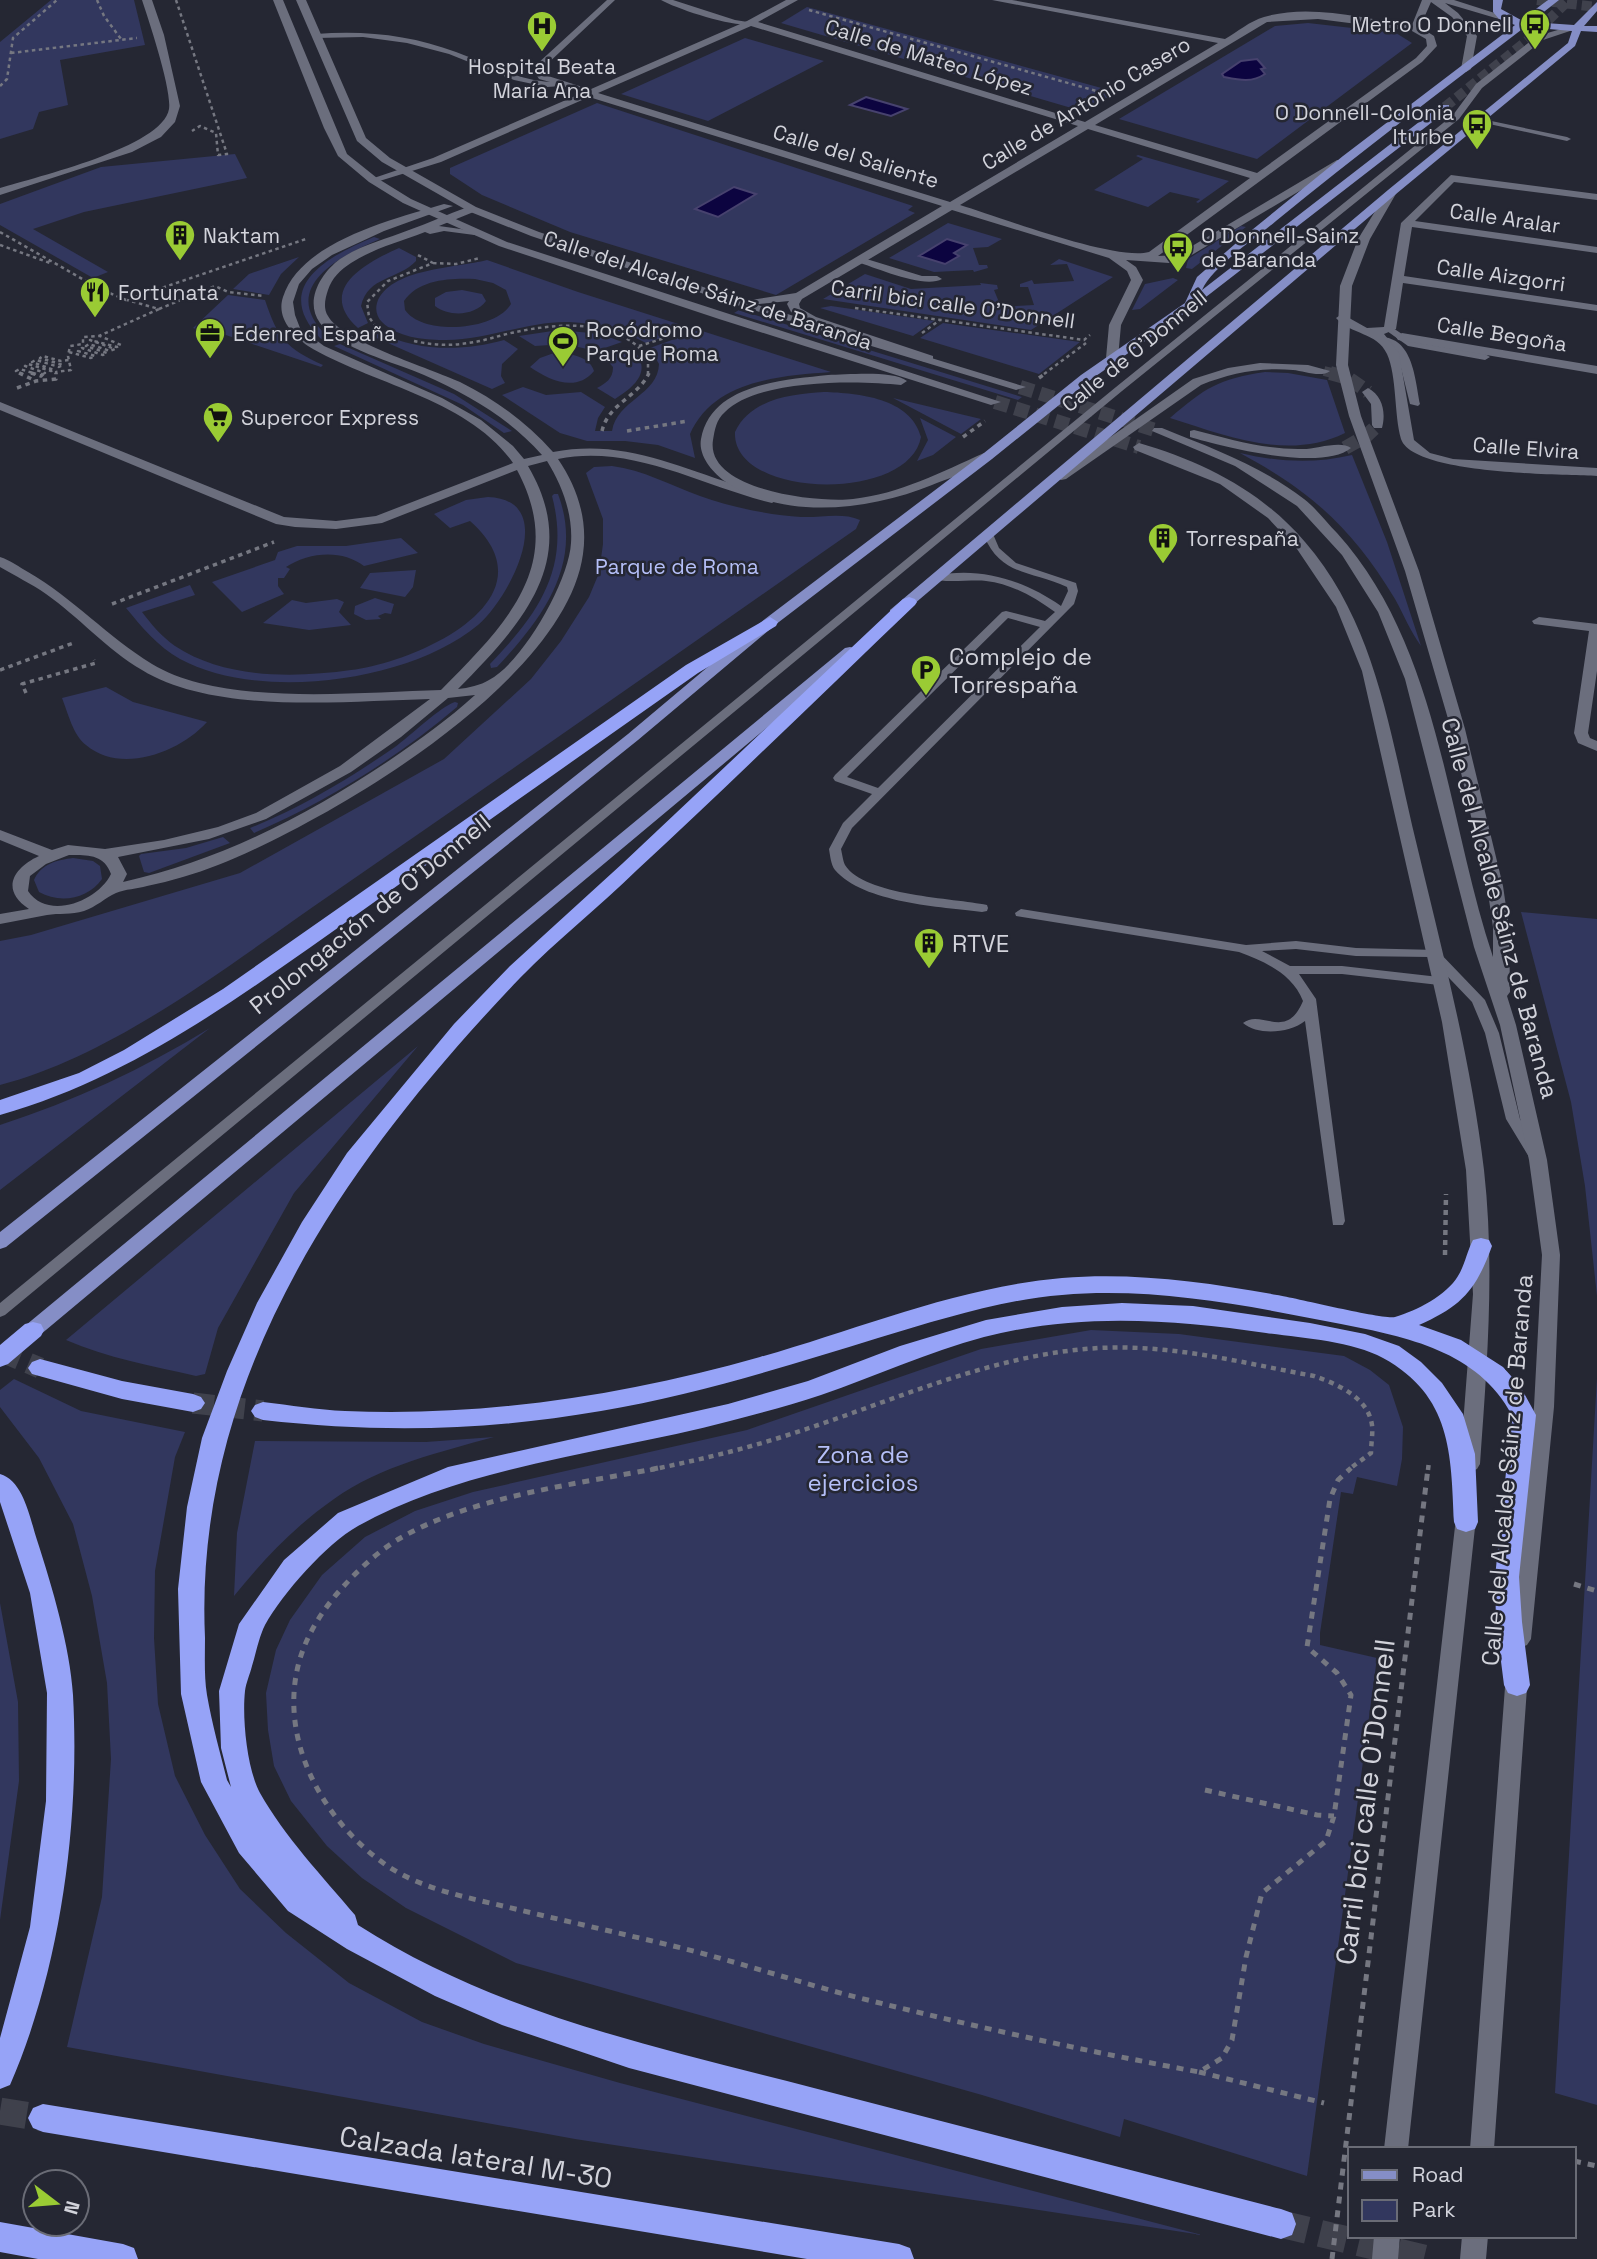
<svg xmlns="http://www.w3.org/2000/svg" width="1597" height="2259" viewBox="0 0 1597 2259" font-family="'Space Grotesk',sans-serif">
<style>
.green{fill:#32375e;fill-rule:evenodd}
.water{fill:#0c0440;stroke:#47426e;stroke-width:2}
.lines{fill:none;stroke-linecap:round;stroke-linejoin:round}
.secondary-tunnel-far1{stroke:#3f414c;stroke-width:10;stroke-dasharray:10 5;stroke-linecap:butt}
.secondary-tunnel{stroke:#3f414c;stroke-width:14;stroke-dasharray:14 7;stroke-linecap:butt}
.primary-tunnel{stroke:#3f414c;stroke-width:10;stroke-dasharray:10 5;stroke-linecap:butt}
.highway-tunnel-far1{stroke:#3f414c;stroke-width:21;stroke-dasharray:21 10;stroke-linecap:butt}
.highway-tunnel{stroke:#3f414c;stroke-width:27;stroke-dasharray:27 13;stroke-linecap:butt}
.path-far3{stroke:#757781;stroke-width:2.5;stroke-dasharray:3.5 3.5;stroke-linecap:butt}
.path-far2{stroke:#757781;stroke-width:3.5;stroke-dasharray:4.5 4.5;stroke-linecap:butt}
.path-far1{stroke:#757781;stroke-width:4.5;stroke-dasharray:5 5;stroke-linecap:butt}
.path{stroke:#757781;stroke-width:5;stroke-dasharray:7 7;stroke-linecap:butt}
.lane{fill:#6b6e7d;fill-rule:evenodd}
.street{fill:#6b6e7d;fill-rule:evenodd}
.secondary{fill:#6b6e7d;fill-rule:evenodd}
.primary{fill:#858ec6;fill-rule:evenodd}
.highway{fill:#96a3f7;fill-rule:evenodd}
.labels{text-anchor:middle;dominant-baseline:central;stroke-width:5;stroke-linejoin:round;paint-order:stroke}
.far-poi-label{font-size:21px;fill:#d2d3db;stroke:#252733;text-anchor:start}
.far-street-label{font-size:21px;fill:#d2d3db;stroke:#252733}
.far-park-label{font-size:21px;fill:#b5bff8;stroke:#252733}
.poi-label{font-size:24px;fill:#d2d3db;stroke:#252733;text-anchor:start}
.street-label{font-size:24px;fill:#d2d3db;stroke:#252733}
.park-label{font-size:24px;fill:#b5bff8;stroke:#252733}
.near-street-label{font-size:28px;fill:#d2d3db;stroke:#252733}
</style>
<rect width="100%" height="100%" fill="#252733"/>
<path class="green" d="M 51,0 L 134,0 L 145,45 L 60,60 L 68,105 L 39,112 L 33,129 L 0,139 L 0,42 Z
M 807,7 L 1116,92 L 1085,112 L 781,23 Z
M 1308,23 L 1396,33 L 1412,43 L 1257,159 L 1119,119 L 1275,26 Z
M 745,38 L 824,61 L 708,121 L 621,94 Z
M 597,103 L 913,206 L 908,210 L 915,213 L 776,295 L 570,232 L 482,195 L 450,174 L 450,168 Z
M 235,154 L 247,178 L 84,212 L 33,229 L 108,272 L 93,278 L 0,225 L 0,204 L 101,167 Z
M 1138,155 L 1229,181 L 1198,203 L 1196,202 L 1200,199 L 1170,192 L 1148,207 L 1094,190 L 1143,159 L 1136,156 Z
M 948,223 L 1002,239 L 988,247 L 973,248 L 979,265 L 987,265 L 988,268 L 974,272 L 973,270 L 934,272 L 889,258 Z
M 1241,226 L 1246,227 L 1192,269 L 1186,268 L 1188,259 Z
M 374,237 L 380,239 C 337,257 277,289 328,337 L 321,339 C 270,287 328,256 374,237 Z
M 399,248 L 416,257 L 416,261 C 398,280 368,276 361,306 L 368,323 L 358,328 C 316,290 365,263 399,248 Z
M 299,257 L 281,274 L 269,295 L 233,289 L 249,274 Z
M 1059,259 L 1113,277 L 1031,330 L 823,299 L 865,274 L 911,289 L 981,285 L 980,283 L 997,285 L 998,289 L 994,290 L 1001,307 L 1034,305 L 1028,287 L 1020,287 L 1020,284 L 1032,280 L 1034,284 L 1074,281 L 1067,264 L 1050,265 Z
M 487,260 L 578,292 L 691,328 L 646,343 C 622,330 597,323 569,322 C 526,321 486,341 443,340 C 423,340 397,337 382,322 C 377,317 375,310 377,303 C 389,268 457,268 487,260 ZM 475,279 L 493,283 L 506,290 L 511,304 C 495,331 423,336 405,310 L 404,301 C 419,279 451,278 475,279 Z
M 1173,278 L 1178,280 L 1140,309 L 1132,310 L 1145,284 Z
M 462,290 L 482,294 L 486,301 C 475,316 449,317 435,306 L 435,298 L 446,292 Z
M 228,295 L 265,300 C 278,339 286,348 323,365 L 321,367 L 211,330 L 206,333 L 193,328 Z
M 831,306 L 934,321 L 913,336 L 820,308 Z
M 739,310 L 1022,397 L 1018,400 L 734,313 Z
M 943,323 L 1080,342 L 1039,374 L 920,338 Z
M 559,330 L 601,334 L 622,342 L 596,351 L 565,344 L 535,346 L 519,336 Z
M 699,330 L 831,372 C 779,376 714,380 690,434 L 695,458 L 658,445 L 625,441 L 587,441 L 560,433 L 502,395 L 523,387 L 546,395 L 581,392 L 605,407 L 598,418 L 595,431 L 612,431 C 617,400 658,395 659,364 L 650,348 Z
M 381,333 C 418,352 465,351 504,340 L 518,349 L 502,364 L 501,376 L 505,383 L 492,389 L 372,336 Z
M 340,344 L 454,394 L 512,431 L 504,433 L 463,405 L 334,346 Z
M 632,348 C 653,370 636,386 615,399 L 597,388 C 606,383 613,379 613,367 L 604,357 Z
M 554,353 C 569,353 590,356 594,371 C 576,393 549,380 530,367 L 540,358 Z
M 1265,372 L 1288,373 L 1327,380 L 1345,433 C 1288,461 1227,436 1170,418 C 1205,388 1218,379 1265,372 Z
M 824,392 C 858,393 911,398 921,437 C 909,503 732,499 735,432 C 750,399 791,394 824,392 Z
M 893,398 L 981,419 L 961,434 Z
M 920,418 L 956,437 L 933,455 L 917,461 L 928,440 Z
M 1240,453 C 1278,462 1314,464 1352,455 L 1387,542 L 1421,646 C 1410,631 1404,615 1395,599 C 1352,528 1312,492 1240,453 Z
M 612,466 C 643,470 670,485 700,496 C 730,507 769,515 801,517 C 820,518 842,512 860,520 L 856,529 C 683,650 510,771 336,891 C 235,960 119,1054 0,1085 L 0,941 L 31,935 L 240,873 L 444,759 L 531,679 L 561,641 L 589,597 L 599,573 L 603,544 L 603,519 L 586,473 L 594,467 Z
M 554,494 L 558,494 C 584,563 543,618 497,667 L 491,668 L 490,664 C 538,614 571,568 552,496 Z
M 488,497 C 561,500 509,599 478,625 C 410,682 259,702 180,659 C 158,647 141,626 126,608 L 190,585 L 195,595 L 142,612 C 151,624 162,637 175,646 C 225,679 294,678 351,670 C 417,662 558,599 470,521 L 450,528 L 434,514 L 466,500 Z
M 401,538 L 418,553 L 364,566 C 342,549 309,552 286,567 L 290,569 L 284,578 L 278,578 L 278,586 L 284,594 L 242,612 L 212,582 L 275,560 L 278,552 L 297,546 L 346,546 Z
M 416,570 L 413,587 L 405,597 L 360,588 L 370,573 Z
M 375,598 L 394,604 L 391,614 L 385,613 L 378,616 L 381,619 L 366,620 L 354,614 L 355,606 Z
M 337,599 L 344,602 L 339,612 L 351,625 L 309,630 L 263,623 L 292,600 L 306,603 Z
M 106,687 L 133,702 L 207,722 C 180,752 121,775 86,745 C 73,735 68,713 62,698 Z
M 455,702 L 458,703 L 457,707 C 397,758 326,802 254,833 L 250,828 C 301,808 350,778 395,747 C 409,737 441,706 455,702 Z
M 223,837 L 230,843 L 149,873 L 144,872 L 139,856 L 141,854 L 186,848 Z
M 73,858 L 93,861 L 100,866 L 102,879 C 88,899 60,904 39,892 L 34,880 C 41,864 57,860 73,858 Z
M 1521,912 L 1597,919 L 1597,1296 L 1585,1186 L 1571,1102 Z
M 210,1028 L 0,1190 L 0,1125 C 74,1101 143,1069 210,1028 Z
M 418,1046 L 294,1193 L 218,1328 L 205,1374 L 196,1376 C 153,1366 107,1358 66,1340 Z
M 1091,1330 L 1179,1334 L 1344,1356 L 1370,1370 L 1389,1385 L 1403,1427 L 1402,1459 L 1397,1486 L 1357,1477 L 1353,1494 L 1341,1492 L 1320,1633 L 1320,1645 L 1377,1658 L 1307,2176 L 1124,2119 L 1120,2137 L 982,2095 L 516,1963 L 406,1908 L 362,1878 L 327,1846 L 291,1801 L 274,1766 L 268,1730 L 266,1693 L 276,1650 L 290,1620 L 322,1575 L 365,1537 L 415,1511 L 473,1492 L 747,1430 L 981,1349 Z
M 1597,1378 L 1597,2105 L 1555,2093 Z
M 14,1379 L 81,1411 L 185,1432 L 175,1457 L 155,1571 L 154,1638 L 158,1704 L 175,1776 L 205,1835 L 240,1889 L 286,1933 L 349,1983 L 422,2022 L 484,2044 L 620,2083 L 1202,2235 L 575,2139 L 67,2047 L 102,1897 L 111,1759 L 107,1683 L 92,1596 L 73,1524 L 39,1458 L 0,1407 L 0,1390 Z
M 494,1437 C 440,1452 380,1466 334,1499 C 295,1526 263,1560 234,1596 L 237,1533 L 255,1441 L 426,1442 Z
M 0,1603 L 18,1702 L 19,1781 L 0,1920 Z"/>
<path class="water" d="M 1257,59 L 1265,68 L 1261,69 L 1265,74 C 1252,83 1239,80 1224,77 L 1222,74 L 1241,61 Z
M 866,97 L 907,109 L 891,116 L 850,105 Z
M 734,187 L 756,194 L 718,217 L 695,209 Z
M 947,239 L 967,245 L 954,253 L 959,256 L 945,264 L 919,256 Z"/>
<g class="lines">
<path class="secondary-tunnel-far1" d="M 1324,371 L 1336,374"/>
<path class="secondary-tunnel" d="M 1330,373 L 1348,378 L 1368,392
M 1020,387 L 1158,431
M 995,402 L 1139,447
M 1345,448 L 1366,436 L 1378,425"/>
<path class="primary-tunnel" d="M 1537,0 L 1597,7
M 1445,107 L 1529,39 L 1569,0"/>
<path class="highway-tunnel-far1" d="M 0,1351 L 40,1368
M 193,1403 L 263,1411"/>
<path class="highway-tunnel" d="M 0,2111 L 43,2118
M 1281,2224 L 1428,2259"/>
<path class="path-far3" d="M 97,0 L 104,16 L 121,39
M 176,0 L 227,154 L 218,155 L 216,133 L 200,126 L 192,131
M 809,10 L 1100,92
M 11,53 L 137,38
M 0,86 L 7,79 L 13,38 L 57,0
M 0,232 L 100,289 L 126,300 L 306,239
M 0,245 L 50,263
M 433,263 L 456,264 L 480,258
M 855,308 L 1084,340 L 1090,335
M 159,309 L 215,286 L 228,292 L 264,296
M 376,327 L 369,317 L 367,302 L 388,281 L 433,263 L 416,254
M 922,333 L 940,320
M 414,341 C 432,345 450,346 468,343 C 485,341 500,335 516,332 C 558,323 620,318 648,358 L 648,374
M 639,346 L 694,329
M 69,352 L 91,358 L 95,356 L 78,351 L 82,348 L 103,355 L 107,353 L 86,346 L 89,344 L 110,351 L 115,349 L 90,340 L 117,347 L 121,345 L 100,336
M 23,374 L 16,371 L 20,369 L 36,374
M 43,374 L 45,373 L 25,366 L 28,364 L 51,371 L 54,370 L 32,362 L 36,360 L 59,367 L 63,365 L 40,358 L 43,356 L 61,361 L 69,360
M 56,374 L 56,372 L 71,370 L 68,356 L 70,346 L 83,344 L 83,337 L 99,336 L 159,309 L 127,300
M 1044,374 L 1086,343"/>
<path class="path-far2" d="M 19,373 L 36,381
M 31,373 L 41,376 L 44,373
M 1039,378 L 1046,373
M 17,388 L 36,381 L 56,379 L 56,373
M 602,431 C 608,404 638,397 649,373
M 627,431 L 688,421
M 963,437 L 985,421
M 112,604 L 274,542
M 0,670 L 76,642
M 26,693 L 22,684 L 96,663 L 94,660"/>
<path class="path-far1" d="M 1445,1255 L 1446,1194
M 650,1470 C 698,1460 746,1449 794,1433 C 894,1401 992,1354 1099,1348 C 1172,1344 1243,1363 1314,1376 C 1337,1384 1368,1397 1372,1425 C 1373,1434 1371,1444 1371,1453 L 1348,1470
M 1428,1470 L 1429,1461"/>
<path class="path" d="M 658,1468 C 574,1485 471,1496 397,1540 C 373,1555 353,1575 335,1596 C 319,1616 306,1637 299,1662 C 278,1740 323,1821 386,1865 C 421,1889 466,1897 507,1907 C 561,1920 615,1932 669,1945 C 728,1959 785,1978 844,1994 C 962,2024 1080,2050 1199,2072 L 1222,2058 L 1232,2040 L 1246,1957 L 1262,1893 L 1326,1841 L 1334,1816 L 1351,1695 L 1337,1673 L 1307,1647 L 1330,1499 L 1338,1480 L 1351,1468
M 1574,1584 L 1597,1591
M 1205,1790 L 1317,1815 L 1334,1816
M 1199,2072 L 1324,2103
M 1574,2161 L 1597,2166
M 1332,2259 L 1428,1468"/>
<path class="lane" d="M 607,0 L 615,0 L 543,68 L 542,71 L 545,75 L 595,91 L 596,93 L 592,95 L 562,86 L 547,87 L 514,80 L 449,54 L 407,43 L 363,37 L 316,38 L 312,36 L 316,34 C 364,30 411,35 456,52 C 487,63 517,80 550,82 L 539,79 L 534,71 L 536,65 Z
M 661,0 L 673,0 L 735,20 L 754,23 C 739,30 677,9 661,0 Z
M 1575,25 L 1582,27 L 1543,40 L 1482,88 L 1459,119 L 1122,391 L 5,1315 L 0,1317 L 0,1303 L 1116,387 L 1453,115 L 1476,84 L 1537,36 Z
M 1477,118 L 1567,137 L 1571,139 L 1567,141 L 1480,122 L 1477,122 Z
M 860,257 L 922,276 L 937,276 L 942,279 C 924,289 877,268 857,262 L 857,258 Z
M 1390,326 L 1414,342 L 1485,354 L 1490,357 L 1485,360 L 1408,346 L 1387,331 L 1387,327 Z
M 1378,337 C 1413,335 1415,379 1420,404 L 1418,406 L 1410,404 L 1397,352 L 1378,341 Z
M 989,533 L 993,534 L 999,548 L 1016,563 L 1076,583 L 1078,591 L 1074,604 L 852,828 L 841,849 C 842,853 843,861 845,865 C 864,896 954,898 987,905 L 988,908 L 987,911 L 982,912 C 942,907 863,903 835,870 C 831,865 830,855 829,849 L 843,823 L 872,794 L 835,781 L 833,778 L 835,775 L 1002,612 L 1006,611 L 1045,621 L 1055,612 C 1034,597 1012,584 986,581 C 973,579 941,584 933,578 L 934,576 C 979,566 1024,580 1061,606 L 1068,591 L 1067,587 C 1032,571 1001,576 984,536 ZM 1008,618 L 1040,627 L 878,788 L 847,777 Z
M 1021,909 L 1246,945 L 1296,941 L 1356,948 L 1437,950 L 1485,1000 L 1499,1033 L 1520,1119 L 1541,1154 L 1539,1157 L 1529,1157 L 1506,1119 L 1485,1033 L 1472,1002 L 1429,957 L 1356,956 L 1296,949 L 1262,951 L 1290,966 L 1342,966 L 1439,977 L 1446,981 L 1439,985 L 1342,974 L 1299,974 L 1316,999 L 1345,1221 L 1343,1225 L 1333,1225 L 1305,1021 C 1290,1033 1258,1036 1243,1023 C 1261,1008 1286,1042 1303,1001 C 1292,973 1265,962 1239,952 L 1016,916 L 1015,913 Z"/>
<path class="street" d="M 142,0 L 152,0 L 164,35 L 180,106 L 175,122 L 161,137 L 132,152 L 0,195 L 0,188 C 36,177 163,147 169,109 C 172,90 149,21 142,0 Z
M 786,0 L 798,0 L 758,22 L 1085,122 L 1218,43 L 992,0 L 1012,0 L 1225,39 C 1237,32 1250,21 1264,17 C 1310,3 1365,19 1412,25 L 1422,0 L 1454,0 L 1504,16 L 1499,19 L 1445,3 L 1458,13 L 1477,36 L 1471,69 L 1466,72 L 1461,69 L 1467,36 L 1452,17 L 1431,2 L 1420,27 L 1434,36 L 1437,46 L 1422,62 L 1158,256 L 1177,255 L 1337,160 L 1345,160 L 1345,164 L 1185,259 L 1169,263 L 1126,260 L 1136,267 L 1143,280 L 1121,325 L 1118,358 L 1112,362 L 1106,358 L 1109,325 L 1131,280 L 1127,271 L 1109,258 L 952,210 L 802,299 L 799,304 L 800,308 L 816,317 L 933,356 L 933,362 L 925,362 L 808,321 L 791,312 L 787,304 L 789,301 L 740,306 L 740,302 L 744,301 L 796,293 L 942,206 L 589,97 L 441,162 L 373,183 L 368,180 L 433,158 L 747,21 ZM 1318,19 L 1412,31 L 1426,39 L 1427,46 L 1416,58 L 1257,173 L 1095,125 L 1267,22 ZM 751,26 L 1078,126 L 950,202 L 598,93 ZM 1088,129 L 1250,178 L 1149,252 C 1114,261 1000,217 960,205 Z
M 1451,175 L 1597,194 L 1597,200 L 1454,182 L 1415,221 L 1597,247 L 1597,253 L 1412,227 L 1404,276 L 1597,305 L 1597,311 L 1403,283 L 1396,329 L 1384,334 L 1399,353 L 1414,440 L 1430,453 L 1453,459 L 1597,468 L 1597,476 C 1561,474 1413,475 1401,439 C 1394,415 1397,376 1387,354 C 1377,332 1351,335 1336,318 L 1342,314 L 1367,328 L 1384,327 L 1401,223 Z
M 444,204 L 453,206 L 384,231 L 332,255 L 312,269 L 299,284 L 293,302 L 295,315 L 300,328 L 324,346 L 442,398 L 481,420 L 513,446 L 524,459 L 542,455 C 509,418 469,395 424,375 C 394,362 340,349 320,323 C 304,301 321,273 340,259 C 361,245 386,239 409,230 C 429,223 448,214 468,207 L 476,207 L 476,211 L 439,226 L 482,232 L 482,236 L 444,231 L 430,234 L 425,232 C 400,242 374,248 351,263 C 340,270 332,278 328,290 C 325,299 323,308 328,316 C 341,341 432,369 460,382 C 496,400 526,422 553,452 C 619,439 672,464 733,484 C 746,489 768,490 778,499 L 772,503 C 701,486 633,444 558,459 C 577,487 588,519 583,554 C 566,682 329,821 218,865 C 195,874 171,881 147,886 C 137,889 125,889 116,893 C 105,898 96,907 84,911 C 71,915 59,913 47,915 C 31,918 16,921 0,924 L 0,914 L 29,909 C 0,890 13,868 39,856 L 0,840 L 0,830 L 52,850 L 68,845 L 105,849 L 164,840 L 218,827 L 256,813 L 340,766 L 430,699 C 346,701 215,715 142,670 C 106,649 79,617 46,594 C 32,584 15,576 0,567 L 0,557 C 10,560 19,567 28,572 C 73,598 108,637 152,664 C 223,707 358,692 441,690 C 505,625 568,565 517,470 L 382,523 L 336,529 L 295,527 L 276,524 L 0,410 L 0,402 L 284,517 L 336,521 L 376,516 L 513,463 C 469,399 371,384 308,346 C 293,335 276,318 283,297 C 301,241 394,219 444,204 ZM 547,461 C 562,485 573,514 571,543 C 569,581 523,662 489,680 C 481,685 468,688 458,689 C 522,624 583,559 528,466 ZM 475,695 C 449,719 419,740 390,760 C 308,815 220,861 123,882 L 127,874 L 118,857 L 209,839 L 266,819 L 351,772 L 401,737 L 448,698 ZM 69,855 C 87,855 104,854 111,874 C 98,901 48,921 28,891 L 30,876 L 46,864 Z
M 1402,333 L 1597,366 L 1597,374 L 1398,340 L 1396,337 Z
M 1539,617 L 1597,624 L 1597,671 L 1588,733 L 1590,738 L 1597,741 L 1597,751 L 1578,743 L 1574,733 L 1589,631 L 1534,624 L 1532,621 Z"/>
<path class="secondary" d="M 273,0 L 283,0 L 347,154 L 377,178 L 411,199 L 507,242 L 1001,402 L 991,405 L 719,319 L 499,246 L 403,203 L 369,182 L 338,156 L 324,128 Z
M 296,0 L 306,0 L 366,138 L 390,158 L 476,207 L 539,232 L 748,302 L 1026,387 L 1016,390 L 740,306 L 531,236 L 468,211 L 382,162 L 357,141 Z
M 1392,189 L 1397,192 L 1370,239 L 1352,286 L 1348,365 L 1361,416 L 1419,571 L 1465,729 L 1503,886 L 1509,927 L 1510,992 L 1507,996 L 1516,1025 L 1547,1160 L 1560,1255 L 1554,1407 L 1531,1639 L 1527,1645 L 1520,1648 L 1513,1645 L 1509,1639 L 1534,1407 L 1542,1255 L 1529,1160 L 1500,1025 L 1474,947 L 1405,679 L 1378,612 L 1342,555 L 1297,506 L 1235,466 L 1152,431 L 1154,428 L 1162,428 C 1214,449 1259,465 1304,499 C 1316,508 1326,522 1337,533 C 1440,647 1446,816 1493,957 L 1493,927 L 1487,886 L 1451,729 L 1405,571 L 1349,416 L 1336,365 L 1340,286 L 1358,239 L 1387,192 Z
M 1260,363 L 1308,365 L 1330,371 C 1321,378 1304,371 1293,370 C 1261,367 1231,373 1201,385 L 1066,479 L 1061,480 L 1055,476 L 1193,379 L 1228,368 Z
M 828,375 C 847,375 892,370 907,381 L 901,385 C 858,380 757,379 725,412 C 716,420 715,429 713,440 C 705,491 820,503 853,499 C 899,494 942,472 984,453 L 988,452 L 994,456 C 980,470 951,477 932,485 C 870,510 785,521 726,482 C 713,473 698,456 701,439 C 711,384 782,380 828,375 Z
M 1368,388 C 1383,396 1386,413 1382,428 L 1374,428 L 1372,425 L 1371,404 L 1362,392 Z
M 1194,430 C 1230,439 1265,450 1303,449 C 1316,449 1341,440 1351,448 C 1322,472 1224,447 1190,437 L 1190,431 Z
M 1139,443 C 1202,461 1263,492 1305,542 C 1374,622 1389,726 1412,825 C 1439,939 1470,1053 1484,1170 C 1495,1268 1487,1366 1480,1464 L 1477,1469 L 1470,1472 L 1463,1469 L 1460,1464 L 1473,1294 L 1466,1170 L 1442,1022 L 1362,671 L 1336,607 L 1297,549 L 1268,518 L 1220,484 L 1135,450 L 1133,447 Z
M 1467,1501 L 1474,1503 L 1477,1509 L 1408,2149 L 1384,2149 L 1457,1509 L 1460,1503 Z
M 1517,1665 L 1525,1668 L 1528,1674 L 1494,2149 L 1470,2149 L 1506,1674 L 1509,1668 Z
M 1374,2236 L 1400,2236 L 1398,2259 L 1372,2259 Z
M 1462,2236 L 1488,2236 L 1486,2259 L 1460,2259 Z"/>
<path class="primary" d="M 1493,0 L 1503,0 L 1501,9 L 1521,20 L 1548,0 L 1559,0 L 1531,22 L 1574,25 L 1597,2 L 1597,11 L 1584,26 L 1597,26 L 1597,32 L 1581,31 L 1575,46 L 1396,194 L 900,616 L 890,616 L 890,610 L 1388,190 L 1568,43 L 1572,31 L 1525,27 C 1441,91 1357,155 1276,221 C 1255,239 1213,266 1202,290 L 1441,105 L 1449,105 L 1449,109 L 1193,307 L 1089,381 L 992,459 L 775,625 L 638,740 L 6,1247 L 0,1249 L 0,1232 L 628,734 L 765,619 L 984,453 L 1081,375 L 1185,303 L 1197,277 L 1242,238 L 1343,156 L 1515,25 L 1499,19 L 1493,12 Z
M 850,647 L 855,648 L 855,654 L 40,1335 L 26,1335 L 24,1330 L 26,1325 L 845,648 Z"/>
<path class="highway" d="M 909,597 L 915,599 L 917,602 L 915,605 C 822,694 731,783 637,870 C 599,907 557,940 520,978 C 347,1159 193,1376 205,1638 C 205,1656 204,1677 207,1695 C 212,1724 220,1752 227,1780 L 231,1787 L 221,1748 L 219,1691 L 239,1624 L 284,1560 L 338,1513 L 448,1467 L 728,1404 L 808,1381 L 900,1346 L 986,1320 L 1062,1307 L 1122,1303 L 1193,1306 L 1310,1323 L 1365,1334 L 1399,1346 L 1421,1362 L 1442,1383 L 1463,1414 L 1475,1454 L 1478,1522 L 1475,1529 L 1466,1532 L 1457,1529 L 1454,1522 C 1451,1454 1452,1396 1383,1358 C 1352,1341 1301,1338 1266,1333 C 1171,1319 1077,1313 984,1337 C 928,1352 876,1376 821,1395 C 791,1405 761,1413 730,1421 C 610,1453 467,1465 358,1526 C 326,1544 283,1593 265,1625 C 259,1637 256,1653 252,1666 C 250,1674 246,1683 245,1691 C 242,1718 247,1769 260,1793 C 285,1837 322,1876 355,1915 L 358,1925 C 495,2013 655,2047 810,2087 C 967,2128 1124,2168 1281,2209 L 1292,2213 L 1296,2224 L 1292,2235 L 1281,2239 L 629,2068 L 502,2025 L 435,1996 L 347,1949 L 288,1911 L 239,1853 L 201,1782 L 181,1694 L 178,1589 L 187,1507 L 202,1438 L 227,1371 L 257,1303 L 302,1222 L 347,1153 L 454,1024 L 510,966 L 623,863 L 903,599 Z
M 770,617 L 778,622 L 776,626 L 698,673 C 587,751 476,829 366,908 C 250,989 138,1076 0,1115 L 0,1100 L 79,1073 L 124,1050 L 223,989 L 686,665 Z
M 1481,1238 L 1489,1240 L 1492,1246 C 1476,1290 1462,1306 1419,1325 L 1461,1340 L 1503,1367 L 1520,1386 L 1536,1415 L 1519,1577 L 1522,1622 L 1530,1685 L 1526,1693 L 1517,1696 L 1508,1693 L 1504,1685 L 1496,1622 L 1495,1577 L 1512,1415 C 1478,1351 1407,1337 1341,1324 C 1249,1306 1156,1287 1062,1295 C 999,1300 939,1320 878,1338 C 787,1366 696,1395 601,1411 C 484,1431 381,1433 263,1420 L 255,1417 L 251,1411 L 255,1405 L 263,1402 C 290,1405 318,1410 345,1411 C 485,1417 626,1395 760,1357 C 859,1329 958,1287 1062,1278 C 1133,1272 1206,1282 1277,1295 C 1296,1298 1384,1320 1395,1317 C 1416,1311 1447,1295 1458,1276 C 1465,1265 1467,1251 1473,1240 Z
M 33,1322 L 41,1324 L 44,1330 L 41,1336 L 8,1364 L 0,1367 L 0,1345 L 25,1324 Z
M 40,1359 L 122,1381 L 193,1394 L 201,1397 L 205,1403 L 201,1409 L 193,1412 L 122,1399 L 32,1374 L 28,1368 L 32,1362 Z
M 0,1474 C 24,1481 30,1519 37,1540 C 52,1586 70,1647 73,1695 C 80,1821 61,1968 10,2085 L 0,2089 L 0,2038 L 30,1927 L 46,1801 L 47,1693 L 30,1593 L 0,1502 Z
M 43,2104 L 899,2244 L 910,2248 L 914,2259 L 807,2259 L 43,2132 L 33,2128 L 28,2118 L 33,2108 Z
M 0,2222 L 123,2244 L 134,2248 L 138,2259 L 38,2259 L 0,2252 Z"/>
</g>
<defs>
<g id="bus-pin" transform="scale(1.575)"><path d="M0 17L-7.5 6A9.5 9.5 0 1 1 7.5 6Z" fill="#9acb34" stroke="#252733"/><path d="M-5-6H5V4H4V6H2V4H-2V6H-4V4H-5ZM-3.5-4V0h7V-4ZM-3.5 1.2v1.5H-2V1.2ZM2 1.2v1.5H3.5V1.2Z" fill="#111"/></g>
<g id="hospital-pin" transform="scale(1.575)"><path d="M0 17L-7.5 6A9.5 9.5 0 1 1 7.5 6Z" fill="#9acb34" stroke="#252733"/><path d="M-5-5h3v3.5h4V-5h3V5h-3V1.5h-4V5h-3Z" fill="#111"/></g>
<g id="building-pin" transform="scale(1.575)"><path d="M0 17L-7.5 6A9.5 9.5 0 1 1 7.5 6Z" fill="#9acb34" stroke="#252733"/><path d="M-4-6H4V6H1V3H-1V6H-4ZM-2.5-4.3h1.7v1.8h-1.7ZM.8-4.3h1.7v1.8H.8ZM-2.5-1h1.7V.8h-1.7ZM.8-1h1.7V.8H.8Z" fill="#111"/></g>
<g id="restaurant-pin" transform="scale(1.575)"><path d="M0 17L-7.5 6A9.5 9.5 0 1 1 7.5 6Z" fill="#9acb34" stroke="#252733"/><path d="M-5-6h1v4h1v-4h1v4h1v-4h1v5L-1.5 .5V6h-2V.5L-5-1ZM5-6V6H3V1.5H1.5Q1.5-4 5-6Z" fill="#111"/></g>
<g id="office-pin" transform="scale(1.575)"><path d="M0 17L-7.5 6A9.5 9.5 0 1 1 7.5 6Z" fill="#9acb34" stroke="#252733"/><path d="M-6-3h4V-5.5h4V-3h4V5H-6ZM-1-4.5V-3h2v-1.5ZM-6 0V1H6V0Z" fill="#111"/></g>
<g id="stadium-pin" transform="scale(1.575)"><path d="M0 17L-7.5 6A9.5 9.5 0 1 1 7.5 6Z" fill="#9acb34" stroke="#252733"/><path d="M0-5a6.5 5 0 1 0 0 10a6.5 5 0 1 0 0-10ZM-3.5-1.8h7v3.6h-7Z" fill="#111"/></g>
<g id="supermarket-pin" transform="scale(1.575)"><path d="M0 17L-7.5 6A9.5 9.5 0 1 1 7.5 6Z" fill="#9acb34" stroke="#252733"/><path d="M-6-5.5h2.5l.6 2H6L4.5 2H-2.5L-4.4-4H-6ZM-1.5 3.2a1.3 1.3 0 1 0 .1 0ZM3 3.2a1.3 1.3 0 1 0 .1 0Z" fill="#111"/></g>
<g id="parking-pin" transform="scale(1.575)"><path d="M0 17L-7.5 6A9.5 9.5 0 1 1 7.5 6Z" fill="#9acb34" stroke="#252733"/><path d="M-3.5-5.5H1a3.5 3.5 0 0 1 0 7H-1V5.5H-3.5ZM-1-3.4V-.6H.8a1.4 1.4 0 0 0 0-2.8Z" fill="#111"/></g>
</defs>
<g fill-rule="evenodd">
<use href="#bus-pin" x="1535" y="24"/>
<use href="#hospital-pin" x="542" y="26"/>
<use href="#bus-pin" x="1477" y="124"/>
<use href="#building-pin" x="180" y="235"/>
<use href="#bus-pin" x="1178" y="247"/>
<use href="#restaurant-pin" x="95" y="292"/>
<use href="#office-pin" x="210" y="333"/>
<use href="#stadium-pin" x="563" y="341"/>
<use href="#supermarket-pin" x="218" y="417"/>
<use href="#building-pin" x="1163" y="538"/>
<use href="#parking-pin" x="926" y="670"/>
<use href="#building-pin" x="929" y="943"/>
</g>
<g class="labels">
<g class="far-poi-label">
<text x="1512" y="24" text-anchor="end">Metro O Donnell</text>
<text x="542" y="66" text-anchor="middle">Hospital Beata<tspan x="542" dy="24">María Ana</tspan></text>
<text x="1454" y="112" text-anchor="end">O Donnell-Colonia<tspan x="1454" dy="24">Iturbe</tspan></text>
<text x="203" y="235">Naktam</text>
<text x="1201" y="235">O Donnell-Sainz<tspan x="1201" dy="24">de Baranda</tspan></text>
<text x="118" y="292">Fortunata</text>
<text x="586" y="329">Rocódromo<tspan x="586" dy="24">Parque Roma</tspan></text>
<text x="233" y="333">Edenred España</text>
<text x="241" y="417">Supercor Express</text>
<text x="1186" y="538">Torrespaña</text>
</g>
<g class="far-street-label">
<text transform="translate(929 57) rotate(17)">Calle de Mateo López</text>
<text transform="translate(1086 103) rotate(-31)">Calle de Antonio Casero</text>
<text transform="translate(856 156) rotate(17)">Calle del Saliente</text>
<text transform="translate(1505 218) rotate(8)">Calle Aralar</text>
<text transform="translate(1501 275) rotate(8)">Calle Aizgorri</text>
<text transform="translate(708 290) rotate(18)">Calle del Alcalde Sáinz de Baranda</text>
<text transform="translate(953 304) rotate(8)">Carril bici calle O'Donnell</text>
<text transform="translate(1502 334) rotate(9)">Calle Begoña</text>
<text transform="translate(1134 351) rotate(-39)">Calle de O'Donnell</text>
<text transform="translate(1526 448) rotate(4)">Calle Elvira</text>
</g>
<g class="far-park-label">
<text x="677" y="566">Parque de Roma</text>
</g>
<g class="poi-label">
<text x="949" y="656">Complejo de<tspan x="949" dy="28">Torrespaña</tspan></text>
<text x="952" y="943">RTVE</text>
</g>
<g class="street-label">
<text transform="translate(1500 908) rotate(75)">Calle del Alcalde Sáinz de Baranda</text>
<text transform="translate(370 914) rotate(-39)">Prolongación de O'Donnell</text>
<text transform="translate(1507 1470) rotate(-85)">Calle del Alcalde Sáinz de Baranda</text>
</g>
<g class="park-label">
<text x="863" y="1454">Zona de<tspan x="863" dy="28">ejercicios</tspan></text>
</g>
<g class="near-street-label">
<text transform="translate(1365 1802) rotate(-83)">Carril bici calle O'Donnell</text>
<text transform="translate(476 2157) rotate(9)">Calzada lateral M-30</text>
</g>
</g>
<rect x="1348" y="2147" width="228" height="91" fill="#252733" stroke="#6a6c76" stroke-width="2"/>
<rect x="1362" y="2170" width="35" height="10" fill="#858ec6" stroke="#6a6c76" stroke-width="2"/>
<text x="1412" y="2182" font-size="21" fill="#d2d3db">Road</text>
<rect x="1362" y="2200" width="35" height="21" fill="#32375e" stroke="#6a6c76" stroke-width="2"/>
<text x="1412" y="2217" font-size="21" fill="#d2d3db">Park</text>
<g transform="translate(56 2203) rotate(106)"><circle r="33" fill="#252733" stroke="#6a6c76" stroke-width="2"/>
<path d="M0-5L12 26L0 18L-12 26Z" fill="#9acb34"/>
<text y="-10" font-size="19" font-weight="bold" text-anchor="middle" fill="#d2d3db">N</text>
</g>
</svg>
